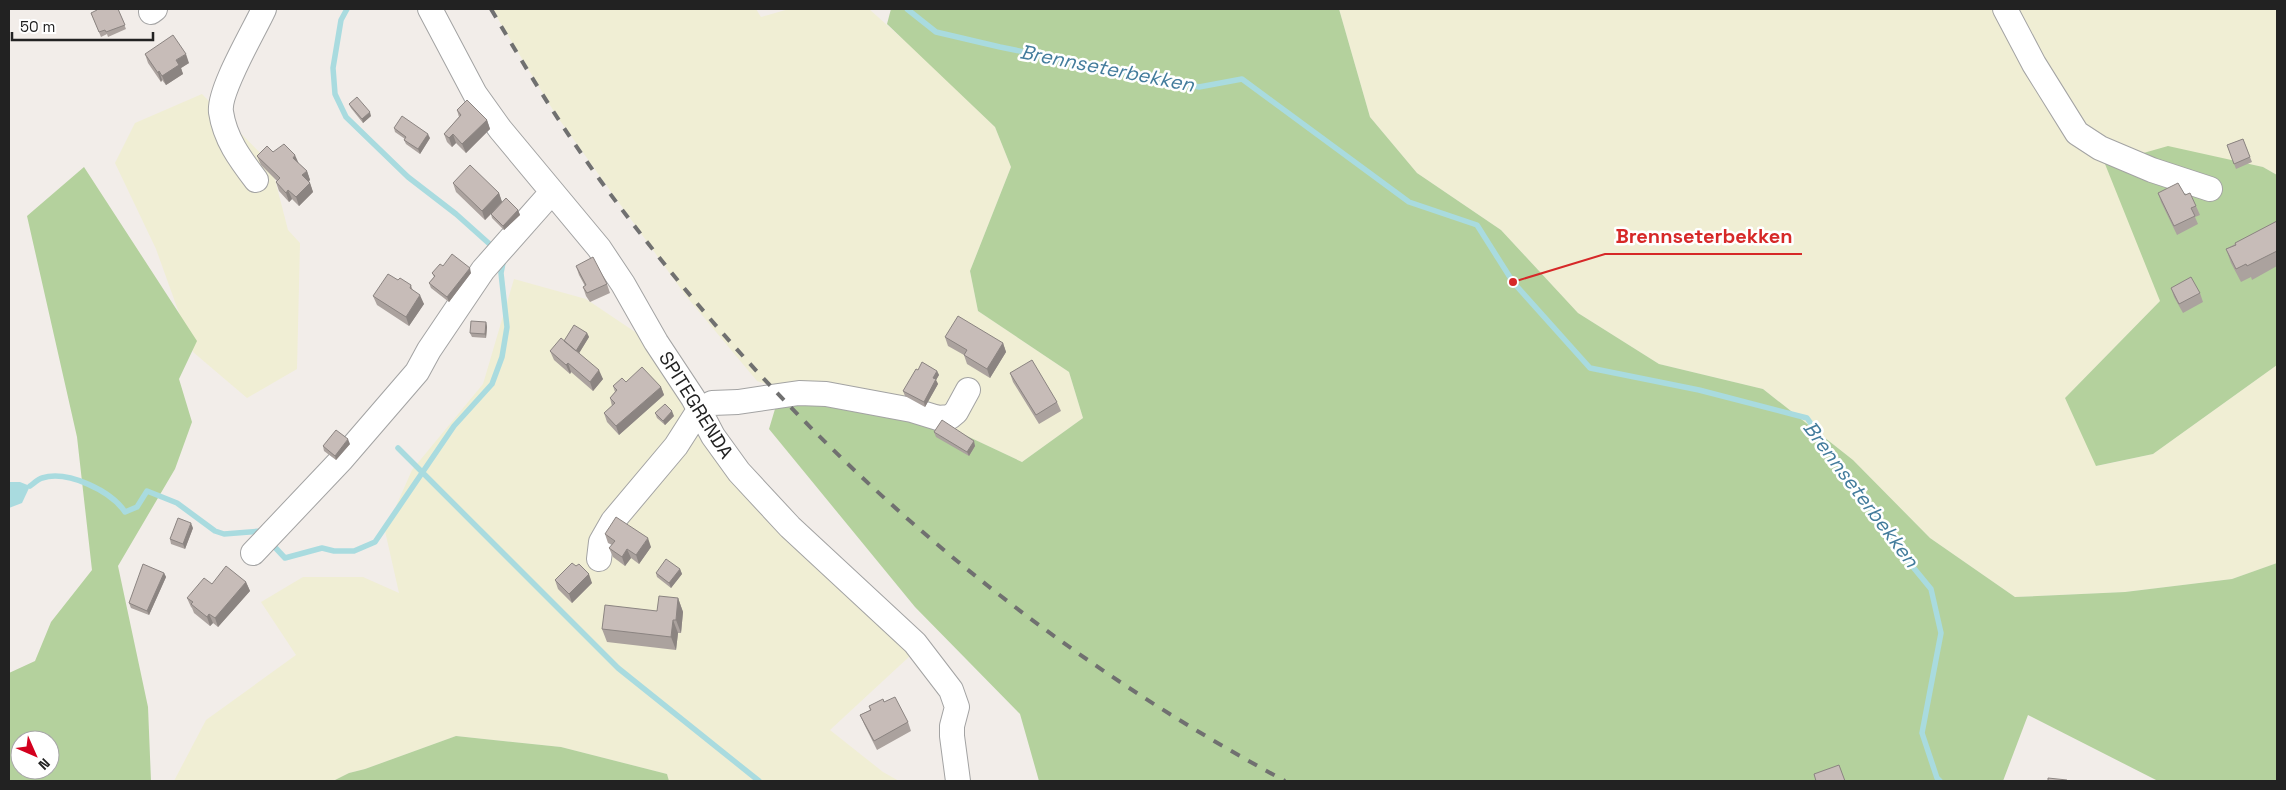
<svg xmlns="http://www.w3.org/2000/svg" width="2286" height="790" viewBox="0 0 2286 790" font-family="'Space Grotesk',sans-serif">
<style>
.farmland{fill:#f0eed4}
.forest{fill:#b4d19d;fill-rule:evenodd}
.water{fill:#a9dbdf}
.lines{fill:none;stroke-linecap:round;stroke-linejoin:round}
.stream{stroke:#a9dbdf;stroke-width:5.5}
.minor-casing{stroke:#a3a3a3;stroke-width:26}
.minor{stroke:#fff;stroke-width:24}
.rail{stroke:#707070;stroke-width:4;stroke-dasharray:10 10;stroke-linecap:butt}
.wall{fill:#aba29e}
.shaded-wall{fill:#8b8481}
.building{fill:#c7bcb8;stroke:#8b8481}
.labels{text-anchor:middle;dominant-baseline:central;stroke-width:5;stroke-linejoin:round;paint-order:stroke}
.street-label{font-size:19px;fill:#222;stroke:#fff}
.water-label{font-size:20px;font-style:italic;fill:#437c9c;stroke:#fff}
.leader{fill:none;stroke:#d62828;stroke-width:2}
.callout-dot{fill:#d62828;stroke:#fff;stroke-width:2}
.callout-label{font-size:20px;text-anchor:middle;font-weight:bold;fill:#d62828;stroke:#fff;stroke-width:5;stroke-linejoin:round;paint-order:stroke}
</style>
<rect width="100%" height="100%" fill="#f2ede9"/>
<path class="farmland" d="M 492,9 L 756,9 L 761,17 L 789,9 L 869,9 L 914,49 L 995,127 L 1011,167 L 970,271 L 978,311 L 1069,372 L 1083,418 L 1022,462 L 935,421 L 781,389 L 757,381 L 686,296 L 556,115 Z
M 1339,9 L 2277,9 L 2277,175 L 2263,167 L 2168,147 L 2148,269 L 2160,301 L 2065,398 L 2097,466 L 2153,454 L 2277,365 L 2277,563 L 2232,579 L 2125,592 L 2015,597 L 1930,538 L 1853,460 L 1763,389 L 1659,364 L 1578,313 L 1501,230 L 1417,173 L 1370,117 Z
M 202,94 L 271,164 L 288,230 L 300,243 L 297,369 L 247,398 L 193,352 L 156,249 L 115,163 L 135,123 Z
M 514,279 L 586,299 L 653,344 L 697,413 L 911,655 L 830,730 L 883,772 L 899,781 L 669,781 L 667,774 L 561,747 L 456,736 L 365,769 L 349,773 L 333,781 L 174,781 L 206,720 L 296,655 L 261,602 L 303,577 L 363,577 L 399,593 L 385,531 L 412,470 L 483,384 Z"/>
<path class="forest" d="M 891,9 L 1339,9 L 1370,117 L 1417,173 L 1501,230 L 1578,313 L 1659,364 L 1763,389 L 1853,460 L 1930,538 L 2015,597 L 2125,592 L 2232,579 L 2277,563 L 2277,781 L 2158,781 L 2028,715 L 2003,781 L 1039,781 L 1020,714 L 915,607 L 769,429 L 781,389 L 935,421 L 1022,462 L 1083,418 L 1069,372 L 978,311 L 970,271 L 1011,167 L 995,127 L 887,24 Z
M 2168,146 L 2263,167 L 2277,175 L 2277,365 L 2153,454 L 2096,466 L 2065,398 L 2160,301 L 2105,164 Z
M 84,167 L 197,341 L 179,379 L 192,422 L 175,469 L 118,566 L 148,707 L 151,781 L 9,781 L 9,673 L 35,661 L 51,622 L 92,570 L 77,437 L 27,216 ZM 20,740 L 50,740 L 50,770 L 20,770 Z
M 456,736 L 561,747 L 667,774 L 669,781 L 333,781 L 349,773 L 365,769 Z"/>
<path class="water" d="M 9,482 L 20,482 L 30,486 L 22,503 L 9,508 Z"/>
<g class="lines">
<path class="stream" d="M 347,9 L 341,20 L 333,68 L 335,94 L 346,117 L 408,177 L 456,214 L 494,248
M 907,9 L 936,32 L 1000,47 L 1199,87 L 1242,79 L 1409,202 L 1477,225 L 1513,282 L 1590,368 L 1699,390 L 1807,418 L 1908,561 L 1931,589 L 1941,633 L 1922,733 L 1937,778 L 1940,781
M 398,448 L 618,668 L 759,781
M 30,486 C 33,484 38,479 42,478 C 68,470 111,491 125,512 L 137,507 L 147,491 L 177,503 L 215,531 L 224,534 L 262,531 L 263,533
M 270,542 L 285,558 L 322,548 L 334,551 L 354,551 L 375,542 L 454,426 L 492,384 L 502,357 L 507,327 L 501,273 L 504,258"/>
<g class="minor-casing">
<path id="minor" d="M 430,9 L 475,94 L 500,129 L 599,248 L 623,284 L 656,342 L 693,398 L 713,436 L 739,472 L 790,527 L 915,643 L 951,690 L 957,707 L 952,726 L 952,736 L 958,781
M 2005,9 L 2034,64 L 2077,133 L 2100,148 L 2152,170 L 2210,189
M 151,12 L 155,9
M 256,180 C 240,159 225,139 221,112 C 218,91 254,31 264,9
M 253,553 L 342,459 L 417,372 L 429,350 L 483,270 L 552,192
M 599,559 L 601,542 L 613,521 L 676,446 L 699,410 L 712,403 L 738,402 L 799,393 L 826,394 L 912,410 L 938,418 L 950,417 L 956,412 L 968,390"/>
</g>
<use href="#minor" class="minor"/>
<path class="rail" d="M 491,9 C 525,67 560,125 600,180 C 785,433 1009,632 1285,781"/>
</g>
<path class="wall" d="M 118,9 L 126,29 L 108,37 L 107,34 L 101,37 L 91,13 Z
M 145,54 L 189,63 L 181,68 L 183,74 L 166,85 L 162,80 L 161,82 L 148,63 Z
M 349,104 L 371,116 L 363,123 L 351,108 Z
M 457,110 L 487,120 L 490,129 L 466,153 L 456,143 L 452,147 L 447,142 L 444,134 L 459,117 Z
M 394,128 L 430,138 L 420,154 L 406,144 L 404,140 L 405,139 L 395,132 Z
M 2243,139 L 2252,162 L 2236,169 L 2227,145 Z
M 273,152 L 298,163 L 307,171 L 310,180 L 309,181 L 310,183 L 313,192 L 299,206 L 292,199 L 289,202 L 279,191 L 276,182 L 277,181 L 261,165 L 257,156 Z
M 453,183 L 499,193 L 502,202 L 518,210 L 520,215 L 504,230 L 492,218 L 491,214 L 485,220 L 456,192 Z
M 2158,193 L 2185,195 L 2196,206 L 2200,215 L 2195,217 L 2198,224 L 2177,235 L 2161,202 Z
M 2277,221 L 2277,266 L 2252,280 L 2251,277 L 2241,282 L 2231,263 L 2226,249 Z
M 443,266 L 471,273 L 449,302 L 431,288 L 429,283 L 434,277 L 432,273 Z
M 576,266 L 607,284 L 610,293 L 590,302 L 586,296 L 583,287 L 585,286 L 579,275 Z
M 398,280 L 411,285 L 413,291 L 424,304 L 409,326 L 377,305 L 373,296 Z
M 2171,288 L 2200,293 L 2203,302 L 2183,313 L 2174,297 Z
M 486,322 L 487,327 L 486,338 L 472,337 L 470,333 Z
M 587,333 L 589,337 L 579,353 L 603,379 L 593,391 L 571,372 L 570,374 L 554,360 L 550,351 L 564,341 Z
M 945,337 L 1003,343 L 1006,352 L 990,378 L 967,364 L 964,355 L 948,346 Z
M 918,370 L 937,371 L 939,375 L 936,380 L 938,384 L 925,407 L 905,396 L 903,391 Z
M 1010,373 L 1057,402 L 1061,411 L 1039,424 L 1013,382 Z
M 626,382 L 661,387 L 664,395 L 619,435 L 607,422 L 604,413 L 612,406 L 610,398 L 615,392 L 613,386 Z
M 655,413 L 674,416 L 665,425 L 657,418 Z
M 934,432 L 975,446 L 969,456 L 936,437 Z
M 350,444 L 336,460 L 324,451 L 323,446 Z
M 193,528 L 185,549 L 171,544 L 170,539 Z
M 605,534 L 651,547 L 639,564 L 631,558 L 625,566 L 613,557 L 609,548 L 612,545 L 608,543 Z
M 576,566 L 592,583 L 572,603 L 558,589 L 555,580 Z
M 680,569 L 682,574 L 671,588 L 657,577 L 656,573 Z
M 164,573 L 166,577 L 149,615 L 131,608 L 129,603 Z
M 246,582 L 250,591 L 218,627 L 213,623 L 210,626 L 194,613 L 192,608 L 191,607 L 187,598 L 212,584 Z
M 678,598 L 683,612 L 681,633 L 678,633 L 676,650 L 607,642 L 602,629 L 657,611 Z
M 884,702 L 908,722 L 911,731 L 877,750 L 864,724 L 860,715 L 870,710 L 869,706 Z"/>
<path class="shaded-wall" d="M 186,54 L 189,63 L 181,68 L 183,74 L 166,85 L 162,76 L 176,60 Z
M 159,71 L 162,80 L 161,82 L 158,73 Z
M 370,112 L 371,116 L 363,123 L 362,119 Z
M 487,120 L 490,129 L 466,153 L 462,144 Z
M 428,134 L 430,138 L 420,154 L 418,149 Z
M 453,134 L 456,143 L 452,147 L 449,138 Z
M 295,155 L 299,164 L 293,158 Z
M 307,171 L 310,180 L 306,184 L 302,175 Z
M 310,183 L 313,192 L 299,206 L 296,197 Z
M 288,190 L 292,199 L 289,202 L 286,193 Z
M 499,193 L 502,202 L 485,220 L 482,211 Z
M 518,210 L 520,215 L 504,230 L 503,226 Z
M 470,268 L 471,273 L 449,302 L 447,297 Z
M 420,295 L 424,304 L 409,326 L 406,317 Z
M 486,322 L 487,327 L 486,338 L 485,334 Z
M 587,333 L 589,337 L 578,355 L 576,351 Z
M 1003,343 L 1006,352 L 990,378 L 987,369 Z
M 568,363 L 571,372 L 570,374 L 566,365 Z
M 599,370 L 603,379 L 593,391 L 590,382 Z
M 937,371 L 939,375 L 936,380 L 938,384 L 925,407 L 924,402 L 933,378 Z
M 661,387 L 664,395 L 619,435 L 616,426 Z
M 672,411 L 674,416 L 665,425 L 663,421 Z
M 348,439 L 350,444 L 336,460 L 335,456 Z
M 974,441 L 975,446 L 969,456 L 967,452 Z
M 191,523 L 193,528 L 185,549 L 183,544 Z
M 648,538 L 651,547 L 639,564 L 636,555 Z
M 627,549 L 631,558 L 625,566 L 622,557 Z
M 680,569 L 682,574 L 671,588 L 669,583 Z
M 164,573 L 166,577 L 149,615 L 147,611 Z
M 589,574 L 592,583 L 572,603 L 569,594 Z
M 246,582 L 250,591 L 218,627 L 215,618 Z
M 678,598 L 683,612 L 681,633 L 676,620 Z
M 209,614 L 213,623 L 210,626 L 207,617 Z
M 673,620 L 678,633 L 676,650 L 671,637 Z"/>
<path class="building" d="M 97,9 L 118,9 L 125,25 L 106,32 L 105,30 L 99,32 L 91,13 L 97,10 Z
M 173,35 L 186,54 L 176,60 L 179,65 L 162,76 L 159,71 L 158,73 L 145,54 Z
M 357,97 L 370,112 L 362,119 L 349,104 Z
M 467,100 L 487,120 L 462,144 L 453,134 L 449,138 L 444,134 L 461,115 L 457,110 Z
M 402,116 L 428,134 L 418,149 L 404,140 L 406,137 L 394,128 Z
M 2243,139 L 2250,157 L 2234,164 L 2227,145 Z
M 284,144 L 295,155 L 293,158 L 307,171 L 302,175 L 310,183 L 296,197 L 288,190 L 286,193 L 276,182 L 280,178 L 257,156 L 267,146 L 273,152 Z
M 470,165 L 499,193 L 482,211 L 453,183 Z
M 2178,183 L 2185,195 L 2190,193 L 2196,206 L 2191,208 L 2195,216 L 2174,226 L 2158,193 Z
M 506,198 L 518,210 L 503,226 L 491,214 Z
M 2277,221 L 2277,251 L 2247,266 L 2246,264 L 2236,269 L 2226,249 L 2236,245 L 2235,243 Z
M 452,254 L 470,268 L 447,297 L 429,283 L 435,276 L 432,273 L 440,264 L 443,266 Z
M 593,257 L 607,284 L 587,293 L 583,287 L 586,285 L 576,266 Z
M 388,274 L 398,280 L 400,278 L 411,285 L 410,288 L 420,295 L 406,317 L 373,296 Z
M 2191,277 L 2200,293 L 2179,304 L 2171,288 Z
M 958,316 L 1003,343 L 987,369 L 964,355 L 967,350 L 945,337 Z
M 471,321 L 486,322 L 485,334 L 470,333 Z
M 574,325 L 587,333 L 576,351 L 564,341 Z
M 561,338 L 599,370 L 590,382 L 568,363 L 566,365 L 550,351 Z
M 1032,360 L 1057,402 L 1036,415 L 1010,373 Z
M 922,362 L 937,371 L 933,378 L 936,379 L 924,402 L 903,391 L 916,369 L 918,370 Z
M 642,367 L 661,387 L 616,426 L 604,413 L 615,403 L 610,398 L 617,390 L 613,386 L 622,378 L 626,382 Z
M 665,404 L 672,411 L 663,421 L 655,413 Z
M 942,420 L 974,441 L 967,452 L 934,432 Z
M 336,430 L 348,439 L 335,456 L 323,446 Z
M 616,517 L 648,538 L 636,555 L 627,549 L 622,557 L 609,548 L 615,541 L 605,534 Z
M 178,518 L 191,523 L 183,544 L 170,539 Z
M 666,559 L 680,569 L 669,583 L 656,573 Z
M 572,563 L 576,566 L 579,564 L 589,574 L 569,594 L 555,580 Z
M 143,564 L 164,573 L 147,611 L 129,603 Z
M 226,566 L 246,582 L 215,618 L 209,614 L 207,617 L 191,604 L 193,602 L 187,598 L 204,578 L 212,584 Z
M 659,596 L 678,598 L 676,620 L 673,620 L 671,637 L 602,629 L 605,605 L 657,611 Z
M 895,697 L 908,722 L 874,741 L 860,715 L 871,710 L 869,706 L 883,699 L 884,702 Z
M 1839,765 L 1845,781 L 1816,781 L 1814,774 Z
M 2048,778 L 2067,780 L 2067,781 L 2048,781 Z"/>
<g class="labels">
<g class="street-label">
<text transform="translate(696 405) rotate(58)">SPITEGRENDA</text>
</g>
<g class="water-label">
<text transform="translate(1107 68) rotate(11)">Brennseterbekken</text>
<text transform="translate(1861 494) rotate(53)">Brennseterbekken</text>
</g>
</g>
<path class="leader" d="M1513 282L1605 254H1802"/>
<circle class="callout-dot" cx="1513" cy="282" r="5"/>
<g class="callout-label">
<text x="1704" y="243">Brennseterbekken</text>
</g>
<rect width="2286" height="790" fill="none" stroke="#222222" stroke-width="20"/>
<g transform="translate(35 755) rotate(135)"><circle r="24" fill="#ffffff" stroke="#a7a7a7"/>
<path d="M0-4L9 19L0 12L-9 19Z" fill="#d3001e"/>
<text y="-8" font-size="14" font-weight="bold" text-anchor="middle" fill="#222222">N</text>
</g>
<path d="M12 32v8h141v-8" fill="none" stroke="#222222" stroke-width="2.5"/>
<text x="20" y="32" font-size="15" fill="#222222" stroke="#ffffff" stroke-width="4" paint-order="stroke">50 m</text>
</svg>
